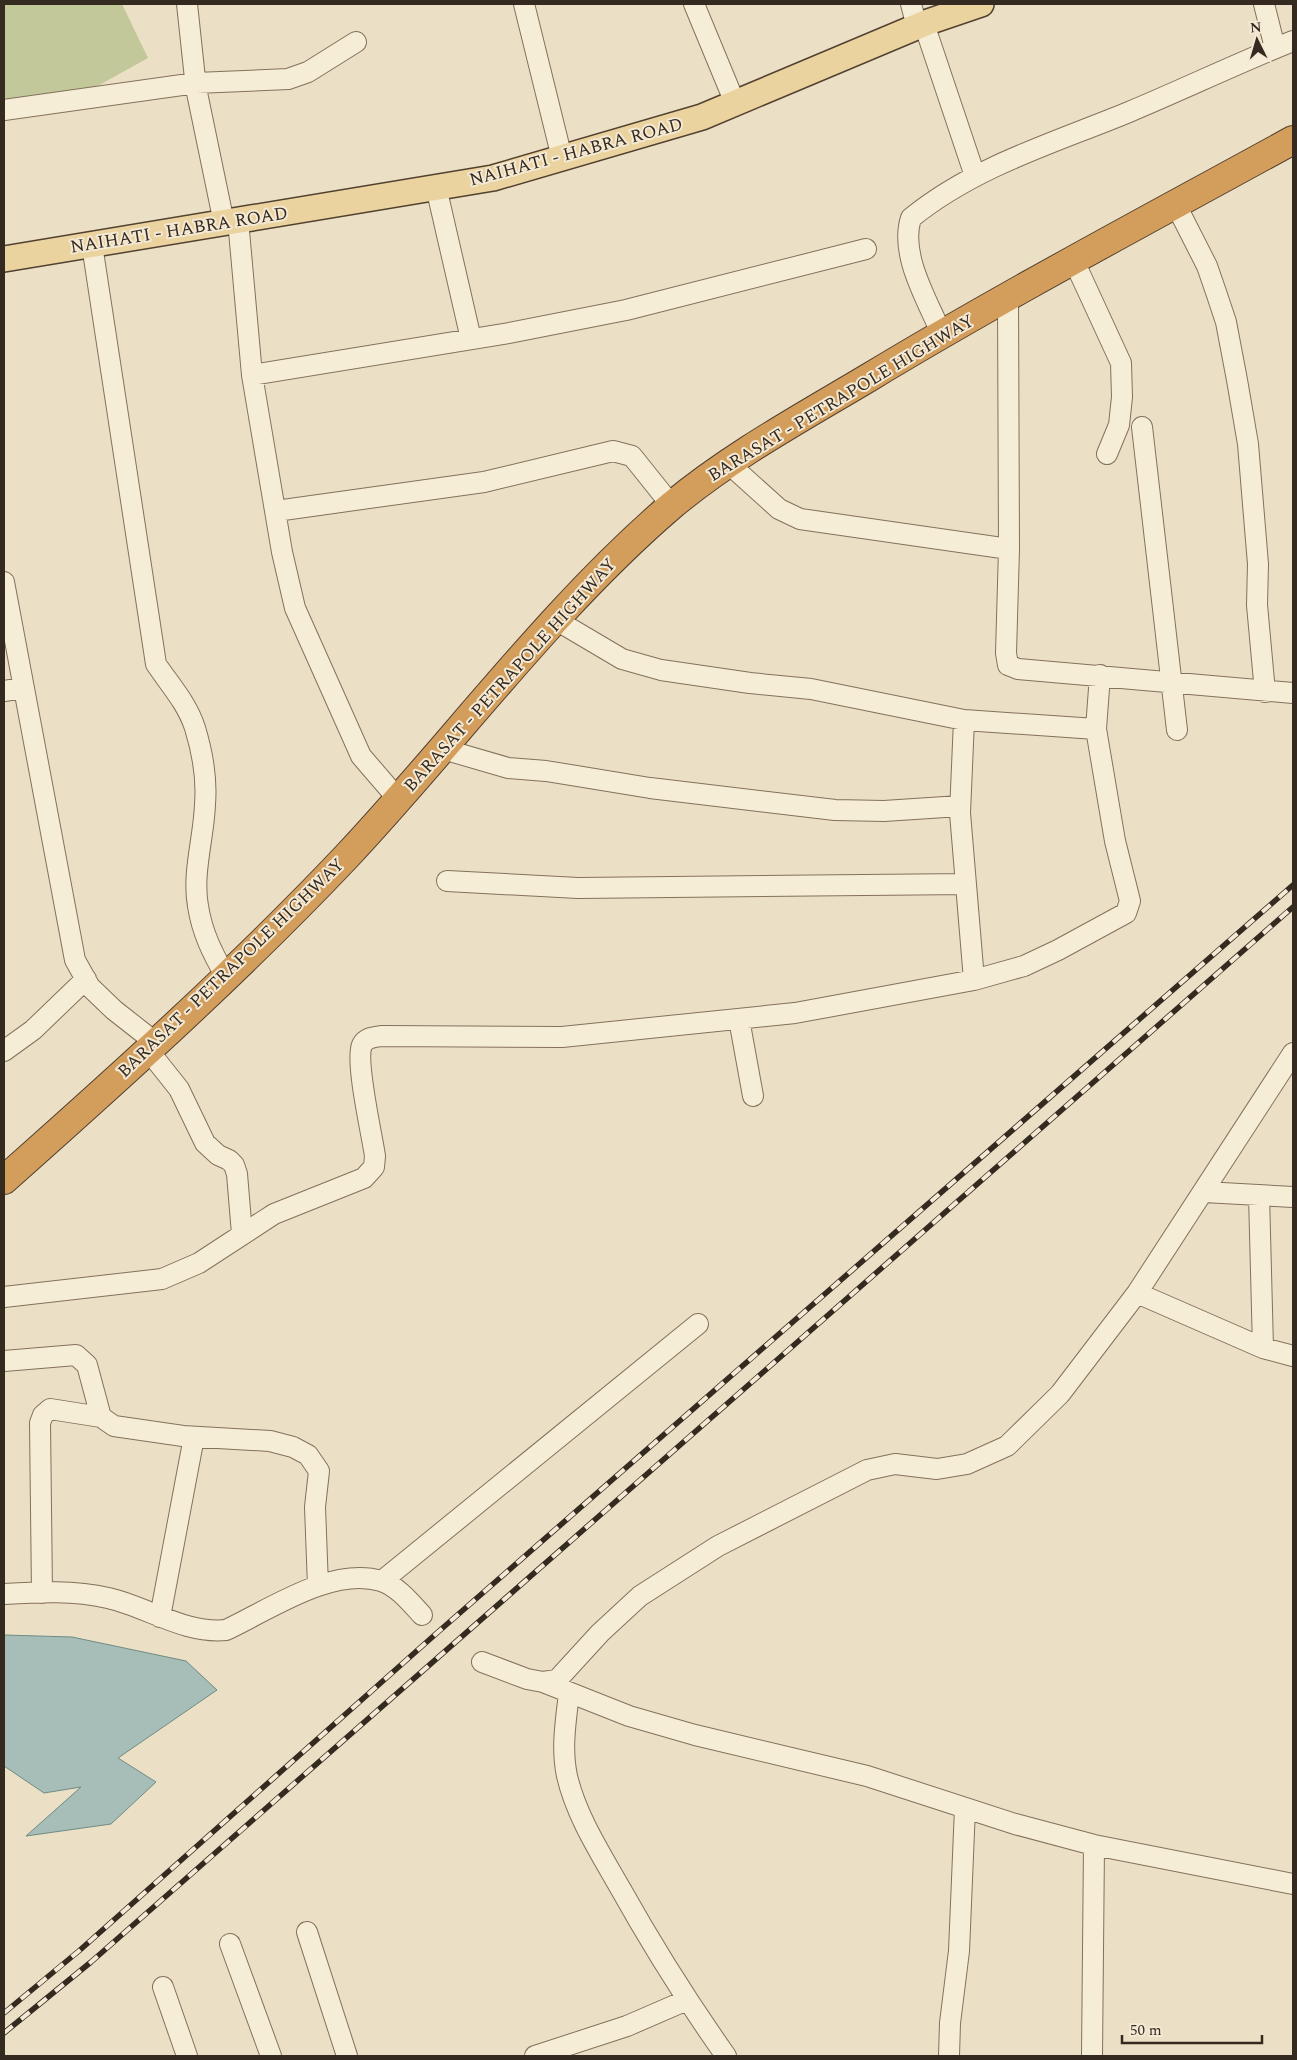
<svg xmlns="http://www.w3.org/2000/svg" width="1297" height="2060" viewBox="0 0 1297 2060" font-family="Spectral,serif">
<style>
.green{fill:#c3c89a}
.water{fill:#a6beb7;stroke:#6e8c84}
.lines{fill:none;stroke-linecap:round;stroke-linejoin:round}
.minor-casing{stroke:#84715c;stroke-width:22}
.major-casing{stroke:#524030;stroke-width:28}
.highway-casing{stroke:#524030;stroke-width:30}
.minor{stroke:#f6edd7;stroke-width:20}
.major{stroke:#ebd39f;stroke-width:25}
.highway{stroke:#d39e5c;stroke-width:28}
.rail-casing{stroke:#352a1f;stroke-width:5.5}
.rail{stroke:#f3e9d4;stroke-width:4;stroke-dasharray:11;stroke-linecap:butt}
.labels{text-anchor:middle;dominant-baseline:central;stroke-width:4;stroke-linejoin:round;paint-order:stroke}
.street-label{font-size:18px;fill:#352a1f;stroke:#f3e9d4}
</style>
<rect width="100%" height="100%" fill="#ebdfc5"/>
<path class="green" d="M 4,4 L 122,4 L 148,58 L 94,88 L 4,103 Z"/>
<path class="water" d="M 4,1635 L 72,1637 L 186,1661 L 217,1690 L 118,1758 L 156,1782 L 111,1824 L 26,1836 L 81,1787 L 44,1793 L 4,1766 Z"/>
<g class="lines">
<g class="minor-casing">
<path id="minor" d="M 187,4 L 196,88 L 224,223
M 524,4 L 562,158
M 694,4 L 735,103
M 911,4 L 917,27
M 1264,4 L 1275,48
M 924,24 L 975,176
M 4,110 L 196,83 L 288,79 L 308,72 L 356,42
M 436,187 L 471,339
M 1176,205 L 1207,266 L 1216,292 L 1226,322 L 1237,380 L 1248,444 L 1258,564 L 1257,605 L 1265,692
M 238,220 L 252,375 L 282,552 L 295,608 L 361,756 L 398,799
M 92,245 L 156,664 C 170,685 187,703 195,728 C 202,751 207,780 205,804 C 204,837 192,873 198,906 C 202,933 213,954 226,977
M 1074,261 L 1121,363 L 1122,397 L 1119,425 L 1107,454
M 1008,298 L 1009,549 L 1006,653 L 1008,665 L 1018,669 L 1293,693
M 942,335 C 928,301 899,255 911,218 C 975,166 1054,143 1129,112 C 1184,89 1238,63 1293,41
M 252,375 L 509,333 L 626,310 L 866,249
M 1142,427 L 1177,730
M 728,463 L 779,509 L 800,519 L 1009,549
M 276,511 L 484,482 L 613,451 L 632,456 L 672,506
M 4,582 L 75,960 L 90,987 L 114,1010 L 156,1043
M 556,620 L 622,659 L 661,670 L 750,683 L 811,689 L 964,720 L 1096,729
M 4,691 L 24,688
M 964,720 L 960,813 L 974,980
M 443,749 L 508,768 L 546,771 L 650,788 L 835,810 L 884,811 L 960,806
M 447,881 L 578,888 L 966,884
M 739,1019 L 753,1096
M 148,1050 L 179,1089 L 205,1143 L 218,1155 L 229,1160 L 234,1165 L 237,1174 L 242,1234
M 4,1051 L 33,1030 L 86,979
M 1204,1192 L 1293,1197
M 1259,1195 L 1263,1348
M 1137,1293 L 1263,1348 L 1293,1356
M 4,1297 L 162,1279 L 199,1263 L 274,1214 L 364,1178 L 374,1167 L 375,1156 C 372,1135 355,1061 362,1045 C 366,1037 375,1037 382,1036 L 562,1037 L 795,1013 L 974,980 L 1024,966 L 1058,950 L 1126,913 L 1130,901 L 1115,841 L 1096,729 L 1100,675
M 4,1361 L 76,1355 L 87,1365 L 101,1417 L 114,1426 L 183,1436 L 270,1441 L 293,1447 L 308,1455 L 319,1471 L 315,1507 L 318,1586
M 382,1581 L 698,1324
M 42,1593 L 40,1423 L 43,1415 L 50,1409 L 101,1417
M 4,1594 C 38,1592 74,1590 108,1598 C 148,1607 184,1634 226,1630 C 269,1610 332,1566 381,1581 C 396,1585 411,1603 422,1615
M 160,1617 L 194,1437
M 482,1662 L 527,1679 L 543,1682 L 557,1680 L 600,1633 L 640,1596 L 718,1546 L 867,1470 L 895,1464 L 937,1469 L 967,1464 L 1007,1446 L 1060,1394 L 1137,1293 L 1293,1053
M 543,1682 L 629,1716 L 695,1735 L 867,1776 L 1015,1824 L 1094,1845 L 1293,1884
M 569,1693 C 566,1720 561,1748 567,1776 C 576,1815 599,1851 619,1886 C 652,1945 687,2001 726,2056
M 307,1932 L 347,2056
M 230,1944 L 271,2056
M 163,1987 L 187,2056
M 535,2056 L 627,2026 L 687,2000
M 949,2056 L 950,2023 L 959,1951 L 965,1808
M 1092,2056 L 1094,1845"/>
</g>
<g class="major-casing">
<path id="major" d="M 4,259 L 493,178 L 702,117 L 928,22 L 981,4"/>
</g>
<g class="highway-casing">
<path id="highway" d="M 4,1180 C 121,1076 238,971 346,857 C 455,741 550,610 671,506 C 731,456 801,418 868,378 C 1007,294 1151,218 1293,140"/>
</g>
<use href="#minor" class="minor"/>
<use href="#major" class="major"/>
<use href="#highway" class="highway"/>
<g class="rail-casing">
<path id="rail" d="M 4,2013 L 80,1950 L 438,1632 L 1293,885
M 4,2033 L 91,1962 L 1293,907"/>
</g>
<use href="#rail" class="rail"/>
</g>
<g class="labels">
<g class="street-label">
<text transform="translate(576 152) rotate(-15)">NAIHATI - HABRA ROAD</text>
<text transform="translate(179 230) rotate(-9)">NAIHATI - HABRA ROAD</text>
<text transform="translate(841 398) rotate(-31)">BARASAT - PETRAPOLE HIGHWAY</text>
<text transform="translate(510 675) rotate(-48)">BARASAT - PETRAPOLE HIGHWAY</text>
<text transform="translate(231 968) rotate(-44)">BARASAT - PETRAPOLE HIGHWAY</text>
</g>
</g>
<rect width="1297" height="2060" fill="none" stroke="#352a1f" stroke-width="10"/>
<g transform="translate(1257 40) rotate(355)" stroke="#f3e9d4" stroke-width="4" paint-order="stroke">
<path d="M0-4L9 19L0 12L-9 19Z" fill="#352a1f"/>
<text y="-8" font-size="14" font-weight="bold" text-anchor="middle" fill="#352a1f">N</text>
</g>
<path d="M1122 2035v8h140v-8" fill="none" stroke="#352a1f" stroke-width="2.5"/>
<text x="1130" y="2035" font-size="15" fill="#352a1f" stroke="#f3e9d4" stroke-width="4" paint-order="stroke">50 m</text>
</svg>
